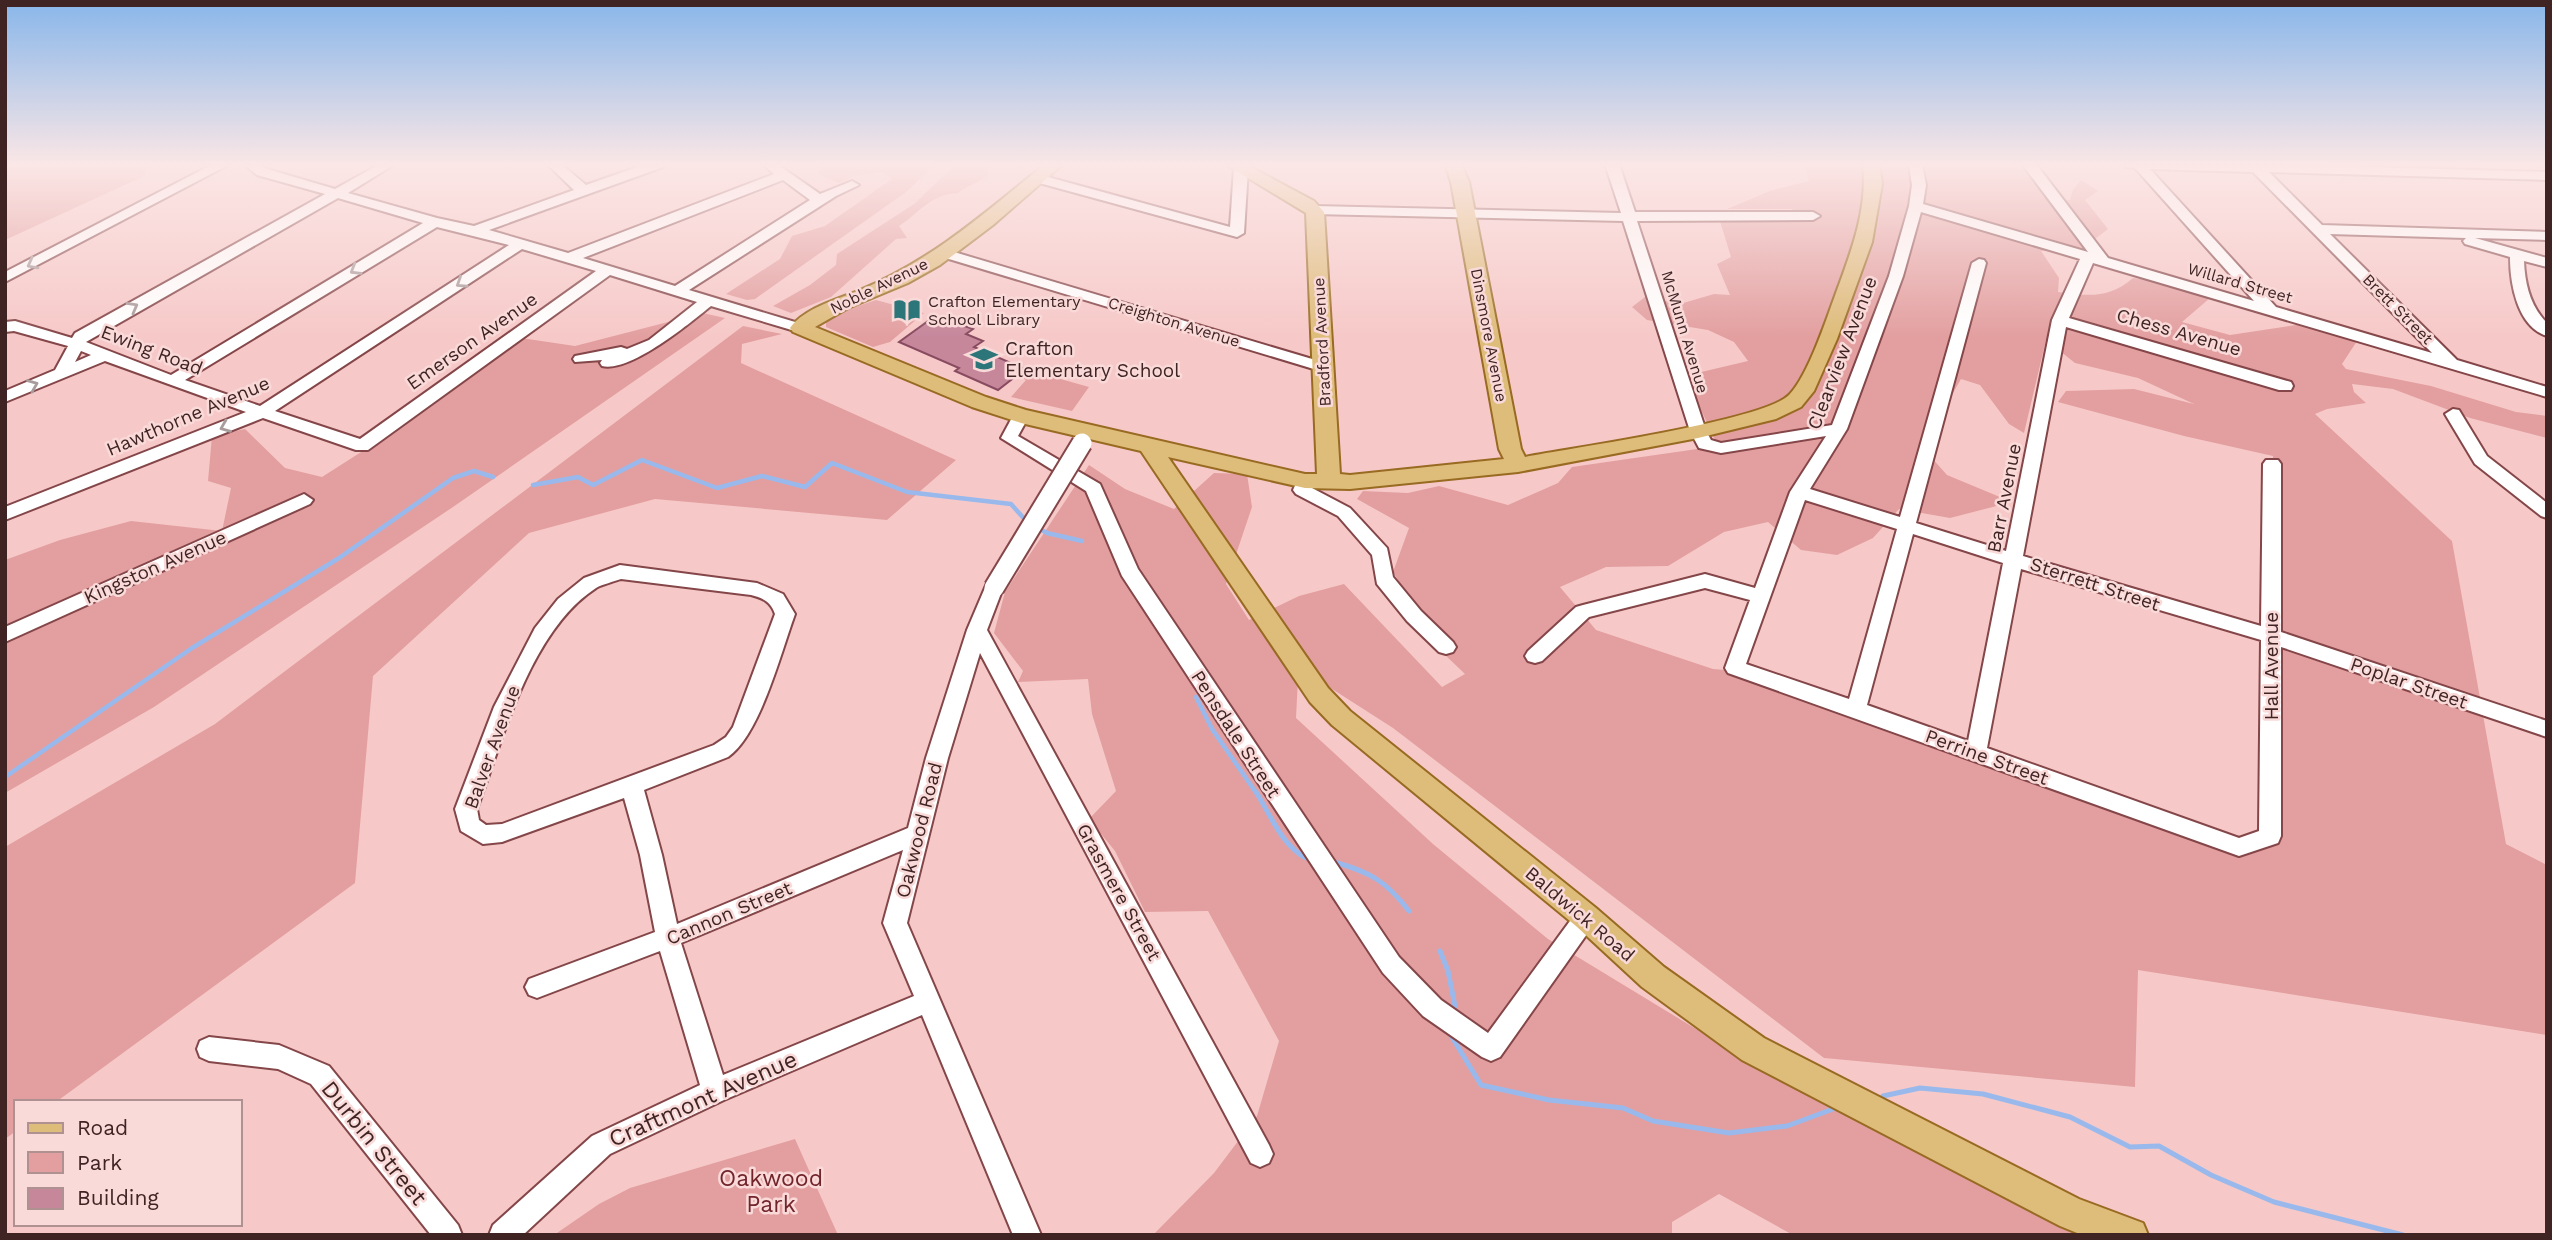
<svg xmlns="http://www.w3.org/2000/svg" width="2552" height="1240" viewBox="0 0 2552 1240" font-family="'Work Sans',sans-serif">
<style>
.green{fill:#e39fa0;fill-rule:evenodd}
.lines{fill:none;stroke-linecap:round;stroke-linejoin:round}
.stream-far1{stroke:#99b9ec;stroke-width:4.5}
.stream{stroke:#99b9ec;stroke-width:5}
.building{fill:#c6879b;stroke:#884b60;stroke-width:2}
.minor-casing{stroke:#844648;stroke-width:4}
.major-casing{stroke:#986a22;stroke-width:4}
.minor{fill:#fff;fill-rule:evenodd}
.major{fill:#debc7a;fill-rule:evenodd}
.minor-bridge-casing{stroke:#844648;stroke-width:23;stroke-linecap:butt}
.minor-bridge{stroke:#fff;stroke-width:19}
.oneway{stroke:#a99c9c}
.labels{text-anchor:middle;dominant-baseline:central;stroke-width:5;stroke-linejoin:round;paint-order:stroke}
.far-street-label{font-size:16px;fill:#402424;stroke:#f9dad9}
.far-poi-label{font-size:16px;fill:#402424;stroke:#f9dad9;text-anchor:start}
.street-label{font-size:19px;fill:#402424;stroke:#f9dad9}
.poi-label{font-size:19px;fill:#402424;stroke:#f9dad9;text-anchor:start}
.near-street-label{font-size:23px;fill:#402424;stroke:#f9dad9}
.near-park-label{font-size:23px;fill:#72242b;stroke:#f9dad9}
</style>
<rect width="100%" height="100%" fill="#f6c9c8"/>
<path class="green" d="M 5,164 L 150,164 L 142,177 L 5,240 Z
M 822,164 L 936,164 L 906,192 L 755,299 L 747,300 L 726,294 L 780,259 L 792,236 L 825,226 L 892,179 L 883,172 L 853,176 L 839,183 L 818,174 Z
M 956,164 L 992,164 L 986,167 L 989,174 C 979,184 968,184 958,193 C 931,194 919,213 899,226 L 907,238 L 896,239 L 831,297 L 791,313 L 773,306 L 810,285 L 836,265 L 837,254 L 914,204 Z
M 1804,164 L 1998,164 L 2029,171 L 2051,200 L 2070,200 L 2073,190 L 2081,180 L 2098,191 L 2085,200 L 2108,229 L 2082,249 L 2041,251 L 2059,278 L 2058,292 C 2088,296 2109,299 2133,278 L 2165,282 L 2210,298 L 2182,322 L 2230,335 L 2303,324 L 2359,338 L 2342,364 L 2346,369 L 2431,386 L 2516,412 L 2547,416 L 2547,438 L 2470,418 L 2393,389 L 2352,384 L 2354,392 L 2366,403 L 2327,409 L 2315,414 L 2452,541 L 2506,844 L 2547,865 L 2547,1035 L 2138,970 L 2135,1087 L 1824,1058 L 1393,728 L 1329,687 L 1298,678 L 1296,718 L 1433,844 L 1548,939 L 1729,1049 L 2116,1235 L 1793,1235 L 1719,1194 L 1672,1222 L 1672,1235 L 1153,1235 L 1214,1173 L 1257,1116 L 1279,1041 L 1208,911 L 1145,912 L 1115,851 L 1089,819 L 1116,791 L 1092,714 L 1088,679 L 1018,682 L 1023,671 L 994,633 L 1005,592 L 1089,465 L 1125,489 L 1174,509 L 1214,473 L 1247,474 L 1252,507 L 1226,584 L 1249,620 L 1299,596 L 1344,584 L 1442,687 L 1465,674 L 1443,653 L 1393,572 L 1409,528 L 1357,499 L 1363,491 L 1408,493 L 1439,486 L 1508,505 L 1558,483 L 1572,467 L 1697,449 L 1715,440 L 1690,386 L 1704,386 L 1697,373 L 1748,361 L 1734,342 L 1708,330 L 1647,320 L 1632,307 L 1645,297 L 1680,304 L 1714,294 L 1730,295 L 1717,264 L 1731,257 L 1720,221 L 1779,221 L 1793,209 L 1727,209 L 1770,191 L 1809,181 ZM 2046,340 L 2075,363 L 2138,378 L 2194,404 L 2134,389 L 2066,391 L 2058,402 L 2184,436 L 2273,456 L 2269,828 L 2249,845 L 1738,671 L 1713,669 L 1596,630 L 1560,587 L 1606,567 L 1668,566 L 1724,532 L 1768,522 L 1801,550 L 1837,555 L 1873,538 L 1899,509 L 1950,518 L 2012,502 L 1947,475 L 1922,447 L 1961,379 L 1980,385 L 2009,424 L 2024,433 Z
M 876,300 L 924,313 L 890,342 L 873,347 L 826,327 L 826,319 L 831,315 Z
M 703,313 L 725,318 L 453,507 L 154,707 L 5,793 L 5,560 L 60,540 L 131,521 L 222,531 L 231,488 L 208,481 L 212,436 L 245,429 L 285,468 L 322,477 L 405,424 L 521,338 L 575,346 Z
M 743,326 L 782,334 L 742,344 L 741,363 L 956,460 L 887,520 L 655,499 L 529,533 L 373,676 L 355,883 L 56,1102 L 16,1102 L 16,1131 L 5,1139 L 5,847 L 215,724 Z
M 1025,369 L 1089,387 L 1072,411 L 1011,397 L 1026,380 L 1016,375 Z
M 795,1139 L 838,1235 L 554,1235 L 599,1204 L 630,1188 Z"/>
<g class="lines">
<path class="stream-far1" d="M 533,485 L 578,477 L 593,485 L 642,460 L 717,488 L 762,476 L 805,487 L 832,463 L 907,492 L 1011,504 L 1028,523
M 1036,527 L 1047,533 L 1082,541
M 1196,697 L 1212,729 L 1257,794
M 5,777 L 192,648 L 339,558 L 453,478 L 474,471 L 493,477"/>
<path class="stream" d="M 1256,792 C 1270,814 1282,846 1306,858
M 1334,862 C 1370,872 1386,881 1409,911
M 1440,951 L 1448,971 L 1455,1006
M 1450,1034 L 1481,1085 L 1549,1100 L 1623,1108 L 1653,1121 L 1729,1133 L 1787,1126 L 1833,1109
M 1883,1096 L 1920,1088 L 1983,1094 L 2070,1117 L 2130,1147 L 2159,1146 L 2211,1175 L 2274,1202 L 2403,1235"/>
</g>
<path class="building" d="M 931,319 L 948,326 L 953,322 L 973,329 L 966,334 L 983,341 L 974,347 L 1025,369 L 998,390 L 955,371 L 959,368 L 899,342 Z"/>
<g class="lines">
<g class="minor-casing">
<path id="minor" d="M 213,164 L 230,164 L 5,282 L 5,272 Z
M 244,164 L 258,164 L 267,169 L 335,189 L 380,164 L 395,164 L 348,193 L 437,218 L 474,226 L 574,190 L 547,164 L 561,164 L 586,185 L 646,164 L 664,164 L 663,167 L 489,230 L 568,253 L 774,174 L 763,164 L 777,164 L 820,194 L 852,181 L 859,185 L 836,196 L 689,290 L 805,325 L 808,328 L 805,331 L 795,331 L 711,306 C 690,323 630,373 602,366 L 600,363 L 602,360 L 575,362 L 573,359 L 575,356 L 621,347 L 627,349 L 649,340 L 697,302 L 610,275 L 368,450 L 356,450 L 263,418 L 5,520 L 5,507 L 246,412 L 105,361 L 5,402 L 5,391 L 55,370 L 68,346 L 14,331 L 5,332 L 5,322 L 15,321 L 72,338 L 75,333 L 325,194 L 257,175 ZM 783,180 L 810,200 L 675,286 L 583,258 ZM 338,198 L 423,223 L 171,375 L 86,342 ZM 437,227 L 509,245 L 260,406 L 185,380 ZM 522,249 L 596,271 L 360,439 L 275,411 ZM 81,351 L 91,355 L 75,362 Z
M 1241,164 L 1248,168 L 1244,233 L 1237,237 L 1032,181 L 1030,178 L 1037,174 L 1230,227 L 1234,168 Z
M 1605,164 L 1619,164 L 1635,212 L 1813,212 L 1820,216 L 1813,220 L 1637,221 L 1706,431 L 1711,440 L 1721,443 L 1832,425 L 1889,276 L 1909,206 L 1912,185 L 1909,164 L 1922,164 L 1926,185 L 1923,204 L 2088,252 L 2022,164 L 2036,164 L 2108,258 L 2254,301 L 2135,168 L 2126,167 L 2125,164 L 2260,164 L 2547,172 L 2547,180 L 2269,172 L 2322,225 L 2547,232 L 2547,240 L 2475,238 L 2547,258 L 2547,267 L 2524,261 C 2525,284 2530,306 2547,323 L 2547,336 C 2517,327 2510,283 2510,257 L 2465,244 L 2463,241 L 2466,238 L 2330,234 L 2457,360 L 2547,387 L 2547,397 L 2093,263 L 2069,318 L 2291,382 L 2293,386 L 2291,390 L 2279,390 L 2066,327 L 2023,556 L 2261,626 L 2263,464 L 2266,460 L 2278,460 L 2281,464 L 2281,632 L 2547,721 L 2547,737 L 2281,647 L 2281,836 L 2278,843 L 2239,856 L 1728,673 L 1725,668 L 1750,600 L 1705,588 L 1589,617 L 1542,661 L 1535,663 L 1528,661 L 1525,656 L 1528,651 L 1576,607 L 1583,605 L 1705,574 L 1755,588 L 1790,492 L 1826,436 L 1721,453 L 1699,448 L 1690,431 L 1623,221 L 1314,214 L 1307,210 L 1314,206 L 1621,213 ZM 2150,169 L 2253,172 L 2432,353 L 2276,307 ZM 1921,212 L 2080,259 L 2052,320 L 2006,551 L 1916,523 L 1986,263 L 1984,260 L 1979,259 L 1972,263 L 1900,517 L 1810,489 L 1847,429 L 1903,276 ZM 1805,500 L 1897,529 L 1849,699 L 1746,664 ZM 1913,534 L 2003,563 L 1968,741 L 1867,705 ZM 2021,569 L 2261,640 L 2259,831 L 2239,838 L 1987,748 Z
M 944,249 L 1329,364 L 1331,367 L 1329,370 L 1317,370 L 939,256 L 937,253 L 939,250 Z
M 2453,409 L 2459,410 L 2487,456 L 2547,503 L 2547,518 L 2541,516 L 2475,464 L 2445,414 Z
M 1021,411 L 1029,416 L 1018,436 L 1100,484 L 1138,569 L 1399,957 L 1441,1000 L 1488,1033 L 1578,910 L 1586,907 L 1594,910 L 1598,917 L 1594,924 L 1500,1057 L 1491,1061 L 1482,1057 L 1423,1016 L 1383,973 L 1122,576 L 1086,491 L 1001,438 L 1015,412 Z
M 1305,475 L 1314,481 L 1312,488 L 1350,508 L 1387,548 L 1393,577 L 1421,611 L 1453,642 L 1456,647 L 1453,652 L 1446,654 L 1439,652 L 1407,621 L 1377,584 L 1372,555 L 1338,516 L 1296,494 L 1293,490 L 1299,477 Z
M 304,494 L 313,500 L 310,504 L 5,642 L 5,627 Z
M 620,565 L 757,583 L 783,594 L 795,614 C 781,652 760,735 728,757 L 644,790 L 662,855 L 677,924 L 908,828 L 926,758 L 967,630 L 987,583 L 1001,583 L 1003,588 L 987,630 L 1269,1145 L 1273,1154 L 1269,1163 L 1260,1167 L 1251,1163 L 980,653 L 948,758 L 907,923 L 1041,1235 L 1013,1235 L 922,1015 L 724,1100 L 610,1154 L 523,1235 L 489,1235 L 493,1225 L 592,1136 L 700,1085 L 660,951 L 537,998 L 529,995 L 525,987 L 529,979 L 655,932 L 640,855 L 624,798 L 502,842 L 483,844 L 461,831 L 455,809 L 494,707 L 535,628 L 558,599 L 584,578 ZM 621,579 L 751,595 C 763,598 771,602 775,614 L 733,727 L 726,737 L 714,745 L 502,824 L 486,825 L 479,820 L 477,809 C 503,739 530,631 596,588 C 603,584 613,582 621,579 ZM 903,850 L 883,923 L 914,996 L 723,1075 L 681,943 Z
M 209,1037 L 279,1045 L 329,1066 L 458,1225 L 462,1235 L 431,1235 L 311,1084 L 278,1069 L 209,1061 L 200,1057 L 197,1049 L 200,1041 Z"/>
</g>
<g class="major-casing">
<path id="major" d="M 1045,164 L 1063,164 L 993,225 L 940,265 L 908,283 L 848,308 L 815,327 L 986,397 L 1026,410 L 1305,474 L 1317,474 L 1306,213 L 1225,164 L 1245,164 L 1314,201 L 1324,212 L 1340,474 L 1350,475 L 1504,459 L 1499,449 L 1451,182 L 1445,164 L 1461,164 L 1469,182 L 1521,449 L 1525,457 C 1571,448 1763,421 1789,395 C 1808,376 1826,320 1836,293 C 1851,252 1868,209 1863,164 L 1879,164 L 1882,184 L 1872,242 L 1837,339 L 1814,391 L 1801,407 L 1776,419 L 1698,438 L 1518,472 L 1350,489 L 1305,488 L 1168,457 L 1328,688 L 1350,711 L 1596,908 L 1664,967 L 1764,1038 L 2079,1199 L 2143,1223 L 2148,1235 L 2082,1235 L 2060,1226 L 1742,1060 L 1642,987 L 1576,926 L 1332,725 L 1310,702 L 1141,451 L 1021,423 L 972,407 L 793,332 L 790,328 C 804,308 838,299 860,290 C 931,261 986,212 1045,164 Z"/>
</g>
<use href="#minor" class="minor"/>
<use href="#major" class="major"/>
<g class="minor-bridge-casing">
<path id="minor-bridge" d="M 994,588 L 1082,443"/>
</g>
<use href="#minor-bridge" class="minor-bridge"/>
</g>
<defs><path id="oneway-chevron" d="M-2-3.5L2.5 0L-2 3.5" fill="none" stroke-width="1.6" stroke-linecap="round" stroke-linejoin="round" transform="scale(1.75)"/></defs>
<g class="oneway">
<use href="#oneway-chevron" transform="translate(32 264) rotate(152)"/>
<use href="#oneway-chevron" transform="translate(355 270) rotate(149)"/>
<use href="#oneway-chevron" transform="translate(461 283) rotate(147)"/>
<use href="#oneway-chevron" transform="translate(133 307) rotate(-29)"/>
<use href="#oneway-chevron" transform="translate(33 385) rotate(-22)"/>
<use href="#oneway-chevron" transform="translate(225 427) rotate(158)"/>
</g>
<linearGradient id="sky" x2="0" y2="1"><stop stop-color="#88b6ea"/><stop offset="0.49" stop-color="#fbe7e6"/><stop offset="1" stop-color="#fbe7e6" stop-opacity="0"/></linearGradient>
<rect width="2552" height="337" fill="url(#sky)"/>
<defs>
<g id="library-bare" transform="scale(2.1)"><path d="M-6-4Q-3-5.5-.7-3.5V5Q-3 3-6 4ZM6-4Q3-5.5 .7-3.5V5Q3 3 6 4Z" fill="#2c7679" stroke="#f9dad9" stroke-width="2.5" paint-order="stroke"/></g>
<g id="school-bare" transform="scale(2.1)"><path d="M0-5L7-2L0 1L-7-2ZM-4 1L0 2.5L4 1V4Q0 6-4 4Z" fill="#2c7679" stroke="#f9dad9" stroke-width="2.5" paint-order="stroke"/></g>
</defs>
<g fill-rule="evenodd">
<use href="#library-bare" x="907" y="310"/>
<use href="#school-bare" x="984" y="359"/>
</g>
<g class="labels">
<g class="far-street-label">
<text transform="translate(2240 283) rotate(16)">Willard Street</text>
<text transform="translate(879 286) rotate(-26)">Noble Avenue</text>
<text transform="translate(2398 309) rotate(45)">Brett Street</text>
<text transform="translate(1174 322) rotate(17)">Creighton Avenue</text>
<text transform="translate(1685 332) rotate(73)">McMunn Avenue</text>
<text transform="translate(1489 335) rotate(79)">Dinsmore Avenue</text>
<text transform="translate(1322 342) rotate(-93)">Bradford Avenue</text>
</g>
<g class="far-poi-label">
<text x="928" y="301">Crafton Elementary<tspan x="928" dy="18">School Library</tspan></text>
</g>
<g class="street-label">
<text transform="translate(2179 332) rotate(16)">Chess Avenue</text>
<text transform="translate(472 341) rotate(-35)">Emerson Avenue</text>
<text transform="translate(152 350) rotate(21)">Ewing Road</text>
<text transform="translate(1842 353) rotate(-69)">Clearview Avenue</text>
<text transform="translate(188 416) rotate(-23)">Hawthorne Avenue</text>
<text transform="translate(2004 498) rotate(-79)">Barr Avenue</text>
<text transform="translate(155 567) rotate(-24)">Kingston Avenue</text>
<text transform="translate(2095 584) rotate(18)">Sterrett Street</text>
<text transform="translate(2271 666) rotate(-90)">Hall Avenue</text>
<text transform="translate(2409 683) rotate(19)">Poplar Street</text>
<text transform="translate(1236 734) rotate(57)">Pensdale Street</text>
<text transform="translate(492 747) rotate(-70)">Balver Avenue</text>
<text transform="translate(1987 757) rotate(20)">Perrine Street</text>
<text transform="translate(919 830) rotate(-76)">Oakwood Road</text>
<text transform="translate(1119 892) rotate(61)">Grasmere Street</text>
<text transform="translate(729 913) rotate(-23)">Cannon Street</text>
<text transform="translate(1580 914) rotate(40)">Baldwick Road</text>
</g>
<g class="poi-label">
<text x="1005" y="348">Crafton<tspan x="1005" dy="22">Elementary School</tspan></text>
</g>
<g class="near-street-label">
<text transform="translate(703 1099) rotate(-24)">Craftmont Avenue</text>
<text transform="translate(374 1143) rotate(51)">Durbin Street</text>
</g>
<g class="near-park-label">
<text x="771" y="1178">Oakwood<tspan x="771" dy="26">Park</tspan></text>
</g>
</g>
<rect width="2552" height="1240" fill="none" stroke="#402424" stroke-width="14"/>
<rect x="14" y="1100" width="228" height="126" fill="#f9dad9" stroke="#af9191" stroke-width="2"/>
<rect x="28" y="1123" width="35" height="10" fill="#debc7a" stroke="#af9191" stroke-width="2"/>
<text x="77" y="1135" font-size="21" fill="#402424">Road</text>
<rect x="28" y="1152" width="35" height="21" fill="#e39fa0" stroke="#af9191" stroke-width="2"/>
<text x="77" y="1170" font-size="21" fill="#402424">Park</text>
<rect x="28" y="1188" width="35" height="21" fill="#c6879b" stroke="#af9191" stroke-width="2"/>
<text x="77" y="1205" font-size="21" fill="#402424">Building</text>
</svg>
